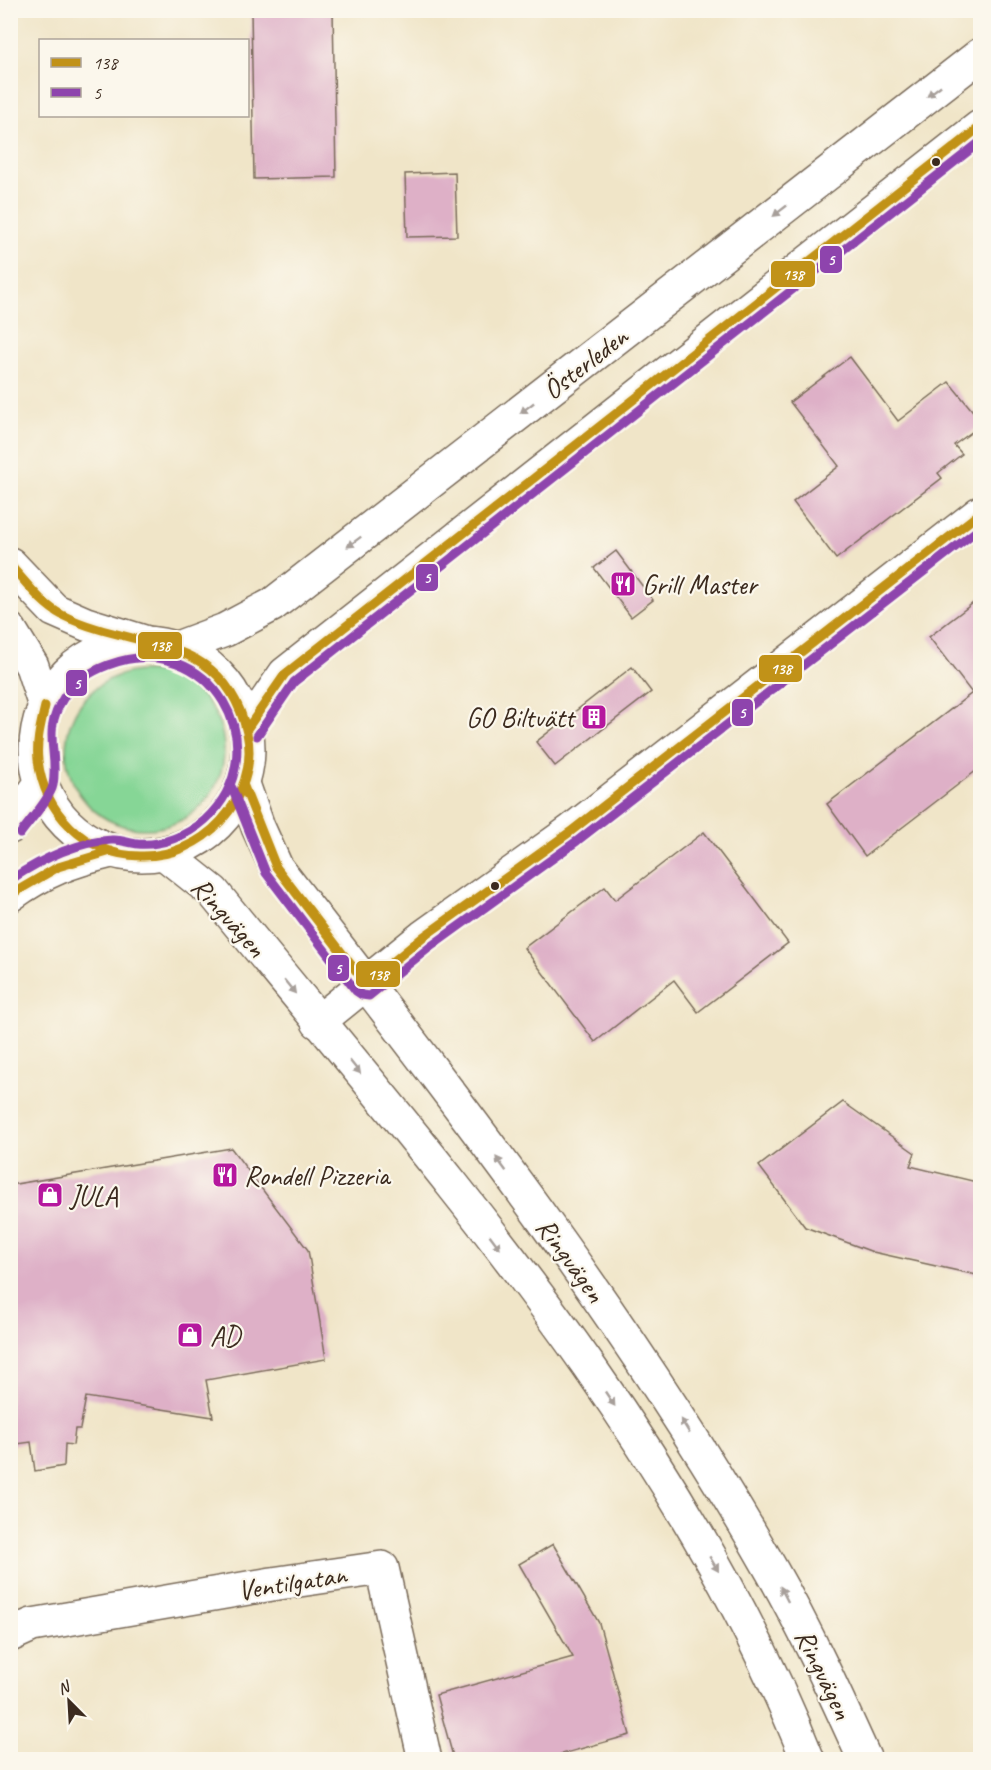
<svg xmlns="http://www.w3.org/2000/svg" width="991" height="1770" viewBox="0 0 991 1770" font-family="Caveat,sans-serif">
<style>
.green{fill:#86d696;stroke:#60805a;stroke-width:1.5}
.building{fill:#deb0c7}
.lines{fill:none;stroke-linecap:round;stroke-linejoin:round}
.street-casing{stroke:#7a6b5a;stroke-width:36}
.secondary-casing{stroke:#7a6b5a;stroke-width:36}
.primary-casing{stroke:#7a6b5a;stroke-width:36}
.street{stroke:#fff;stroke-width:33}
.secondary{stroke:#fff;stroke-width:33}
.primary{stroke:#fff;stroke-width:33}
.bus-1-casing{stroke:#fbf7ec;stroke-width:14}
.bus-2-casing{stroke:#fbf7ec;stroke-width:14}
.bus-1{stroke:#c19218;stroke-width:9}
.bus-2{stroke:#8e44ad;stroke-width:9}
.oneway{fill:#a79f9a}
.bus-dot{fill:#3b2a1e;stroke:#fbf7ec;stroke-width:2}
.labels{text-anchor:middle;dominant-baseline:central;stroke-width:4.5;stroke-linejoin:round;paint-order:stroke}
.street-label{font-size:28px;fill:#3b2a1e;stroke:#fbf7ec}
.poi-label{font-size:28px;fill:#3b2a1e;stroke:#fbf7ec;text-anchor:start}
.line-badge{stroke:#fbf7ec;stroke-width:2}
.badge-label{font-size:16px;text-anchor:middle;font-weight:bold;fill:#fff}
</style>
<rect width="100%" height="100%" fill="#fbf7ec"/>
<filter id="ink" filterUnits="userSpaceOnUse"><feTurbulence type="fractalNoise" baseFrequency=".0167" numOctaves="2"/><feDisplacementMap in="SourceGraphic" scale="12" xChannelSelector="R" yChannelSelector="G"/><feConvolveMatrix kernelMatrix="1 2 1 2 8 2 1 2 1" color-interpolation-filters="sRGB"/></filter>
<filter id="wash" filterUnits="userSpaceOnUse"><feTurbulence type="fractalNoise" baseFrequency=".008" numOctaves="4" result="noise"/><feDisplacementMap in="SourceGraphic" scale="24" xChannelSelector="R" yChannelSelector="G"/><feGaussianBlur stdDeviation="1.35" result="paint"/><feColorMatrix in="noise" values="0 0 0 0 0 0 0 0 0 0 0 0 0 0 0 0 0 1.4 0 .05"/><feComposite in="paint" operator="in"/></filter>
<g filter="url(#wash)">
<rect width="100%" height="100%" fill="#f0e5c8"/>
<path class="green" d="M66 750a79 79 0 1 1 158 0a79 79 0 1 1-158 0Z"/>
<g id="blocks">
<path class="building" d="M 251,10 L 333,10 L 336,177 L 254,179 Z
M 455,172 L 457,236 L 407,237 L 405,174 Z
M 850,357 L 898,421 L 949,382 L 981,421 L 981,425 L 954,445 L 962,454 L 938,473 L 942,478 L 836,559 L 793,502 L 839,466 L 790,402 Z
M 616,551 L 653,600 L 631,617 L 594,568 Z
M 981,597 L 981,767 L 865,856 L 827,804 L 972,693 L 929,637 Z
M 632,667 L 651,692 L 555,766 L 536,742 Z
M 704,832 L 788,943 L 698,1012 L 674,980 L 595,1042 L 524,948 L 605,887 L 615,900 Z
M 843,1102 L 915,1153 L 910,1166 L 981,1183 L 981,1276 L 873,1252 L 805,1227 L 759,1166 Z
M 231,1148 L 308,1250 L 326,1359 L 206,1380 L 213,1417 L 86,1397 L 80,1429 L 75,1429 L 73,1445 L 65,1444 L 64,1466 L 35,1471 L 31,1442 L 10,1445 L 10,1185 Z
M 553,1544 L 599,1623 L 630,1735 L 541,1760 L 454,1760 L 436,1695 L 573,1657 L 519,1564 Z"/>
</g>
</g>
<g filter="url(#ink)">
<use href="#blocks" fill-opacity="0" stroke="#7a6b5a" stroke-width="1.5"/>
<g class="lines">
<g class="street-casing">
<path id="street" d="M 318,1022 L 423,937 L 570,832 L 980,513
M 10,1635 L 32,1625 L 272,1584 L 382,1568 L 425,1760"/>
</g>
<g class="secondary-casing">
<path id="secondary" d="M 10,564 L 54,610 L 86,624 L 144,642
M 10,630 L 32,666 L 45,706
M 243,784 L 258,827 L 276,867 C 451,1094 630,1321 772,1571 C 807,1632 836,1696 865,1760
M 164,853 L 213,892 C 433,1163 678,1431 808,1760"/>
</g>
<g class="primary-casing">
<path id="primary" d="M36 749a106 106 0 1 1 212 0a106 106 0 1 1-212 0Z
M 177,648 L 225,630 L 272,605 L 980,55
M 247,729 L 285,674 L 980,127
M 10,827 L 41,783
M 10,895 C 45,870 70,861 111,851"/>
</g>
<use href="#street" class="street"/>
<use href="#secondary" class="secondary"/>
<use href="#primary" class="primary"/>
<g class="bus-1-casing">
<path id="bus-1" d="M 10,565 C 26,582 41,604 62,615 C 137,652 224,631 247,733 C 254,765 242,798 221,821 C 200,844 170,857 140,856 C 85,855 44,812 38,760 C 36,741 41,724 45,706
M 247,729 L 285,674 L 980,127
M 243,784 L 276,867 L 366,984 L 423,937 L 570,832 L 980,513
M 10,895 L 58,867 L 111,851"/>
</g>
<g class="bus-2-casing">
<path id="bus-2" d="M 257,736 L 294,682 L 980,142
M 232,788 L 266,873 L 356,991 L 362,995 L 369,996 L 430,947 L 577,841 L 980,528
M 10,880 C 40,860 75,842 111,840 C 120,839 129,843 138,844 C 161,846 187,836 205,820 C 281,750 210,626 108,665 C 92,671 74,682 64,697 C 41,733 59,752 53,785 C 51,797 28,823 20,834"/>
</g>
<use href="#bus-1" class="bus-1"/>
<use href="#bus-2" class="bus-2"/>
</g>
<defs><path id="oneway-solid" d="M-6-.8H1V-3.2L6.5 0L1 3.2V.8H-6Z" transform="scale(1.5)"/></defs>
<g class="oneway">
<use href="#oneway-solid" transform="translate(934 91) rotate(142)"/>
<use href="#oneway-solid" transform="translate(780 211) rotate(142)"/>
<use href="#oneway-solid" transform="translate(527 408) rotate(142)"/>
<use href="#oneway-solid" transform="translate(354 542) rotate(143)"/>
<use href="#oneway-solid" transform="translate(290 987) rotate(51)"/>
<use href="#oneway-solid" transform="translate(355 1067) rotate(51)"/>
<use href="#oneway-solid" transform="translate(501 1164) rotate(-126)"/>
<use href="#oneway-solid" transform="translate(495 1242) rotate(53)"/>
<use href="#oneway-solid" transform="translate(610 1399) rotate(56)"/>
<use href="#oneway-solid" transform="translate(685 1426) rotate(-122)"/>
<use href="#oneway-solid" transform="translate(714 1564) rotate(59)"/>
<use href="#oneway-solid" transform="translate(784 1594) rotate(-117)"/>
</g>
</g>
<defs>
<g id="restaurant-square" transform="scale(1.35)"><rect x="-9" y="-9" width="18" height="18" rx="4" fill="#b5179e" stroke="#fbf7ec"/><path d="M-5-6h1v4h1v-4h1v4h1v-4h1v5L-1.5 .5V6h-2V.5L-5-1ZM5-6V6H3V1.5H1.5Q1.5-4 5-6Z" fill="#fff"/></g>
<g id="building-square" transform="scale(1.35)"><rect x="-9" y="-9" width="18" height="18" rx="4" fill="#b5179e" stroke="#fbf7ec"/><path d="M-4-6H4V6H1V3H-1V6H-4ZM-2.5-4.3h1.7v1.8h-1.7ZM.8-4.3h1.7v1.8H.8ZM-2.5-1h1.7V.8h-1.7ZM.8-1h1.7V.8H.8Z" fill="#fff"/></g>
<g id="shop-square" transform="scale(1.35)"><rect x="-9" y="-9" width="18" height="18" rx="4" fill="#b5179e" stroke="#fbf7ec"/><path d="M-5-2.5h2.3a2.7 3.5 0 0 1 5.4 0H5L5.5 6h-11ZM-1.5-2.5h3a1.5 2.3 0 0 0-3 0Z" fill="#fff"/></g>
</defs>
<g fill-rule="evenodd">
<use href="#restaurant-square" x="623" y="584"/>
<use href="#building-square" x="594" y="717"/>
<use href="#restaurant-square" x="225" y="1175"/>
<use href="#shop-square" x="50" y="1195"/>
<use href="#shop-square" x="190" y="1335"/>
</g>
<g class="bus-dot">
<circle cx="936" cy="162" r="5"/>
<circle cx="495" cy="886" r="5"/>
</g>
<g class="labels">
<g class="street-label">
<text transform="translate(585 363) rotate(-38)">Österleden</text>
<text transform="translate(229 917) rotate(48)">Ringvägen</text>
<text transform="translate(571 1260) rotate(54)">Ringvägen</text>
<text transform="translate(292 1582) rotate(-9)">Ventilgatan</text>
<text transform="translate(824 1674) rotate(64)">Ringvägen</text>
</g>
<g class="poi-label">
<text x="642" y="584">Grill Master</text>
<text x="574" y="717" text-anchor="end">GO Biltvätt</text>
<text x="244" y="1175">Rondell Pizzeria</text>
<text x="70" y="1195">JULA</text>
<text x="210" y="1335">AD</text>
</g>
</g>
<g class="line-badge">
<rect x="819" y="245" width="24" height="29" rx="6" fill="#8e44ad"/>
<rect x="770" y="260" width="46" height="28" rx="6" fill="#c19218"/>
<rect x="415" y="563" width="24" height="29" rx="6" fill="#8e44ad"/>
<rect x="137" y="631" width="46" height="29" rx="6" fill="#c19218"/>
<rect x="758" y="654" width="45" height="29" rx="6" fill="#c19218"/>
<rect x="65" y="669" width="23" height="28" rx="6" fill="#8e44ad"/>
<rect x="731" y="698" width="23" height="29" rx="6" fill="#8e44ad"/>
<rect x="327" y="954" width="23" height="28" rx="6" fill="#8e44ad"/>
<rect x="355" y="960" width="46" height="28" rx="6" fill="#c19218"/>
</g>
<g class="badge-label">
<text x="831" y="265">5</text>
<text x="793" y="280">138</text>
<text x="427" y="583">5</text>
<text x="160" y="651">138</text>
<text x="781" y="674">138</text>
<text x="77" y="689">5</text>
<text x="742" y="718">5</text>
<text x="338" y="974">5</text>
<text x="378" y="980">138</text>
</g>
<rect width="991" height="1770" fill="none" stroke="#fbf7ec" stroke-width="36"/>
<rect x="39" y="39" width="210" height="78" fill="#fbf7ec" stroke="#aea59a" stroke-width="1.5"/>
<rect x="51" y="58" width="30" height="9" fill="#c19218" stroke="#aea59a" stroke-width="1.5"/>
<text x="93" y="69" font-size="18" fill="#3b2a1e">138</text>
<rect x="51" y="88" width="30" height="9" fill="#8e44ad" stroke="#aea59a" stroke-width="1.5"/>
<text x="93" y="99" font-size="18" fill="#3b2a1e">5</text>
<g transform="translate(69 1701) rotate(336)" stroke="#fbf7ec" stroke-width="4.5" paint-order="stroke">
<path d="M0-4.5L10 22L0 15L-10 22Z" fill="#3b2a1e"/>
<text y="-9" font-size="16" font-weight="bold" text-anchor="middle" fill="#3b2a1e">N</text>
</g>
</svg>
